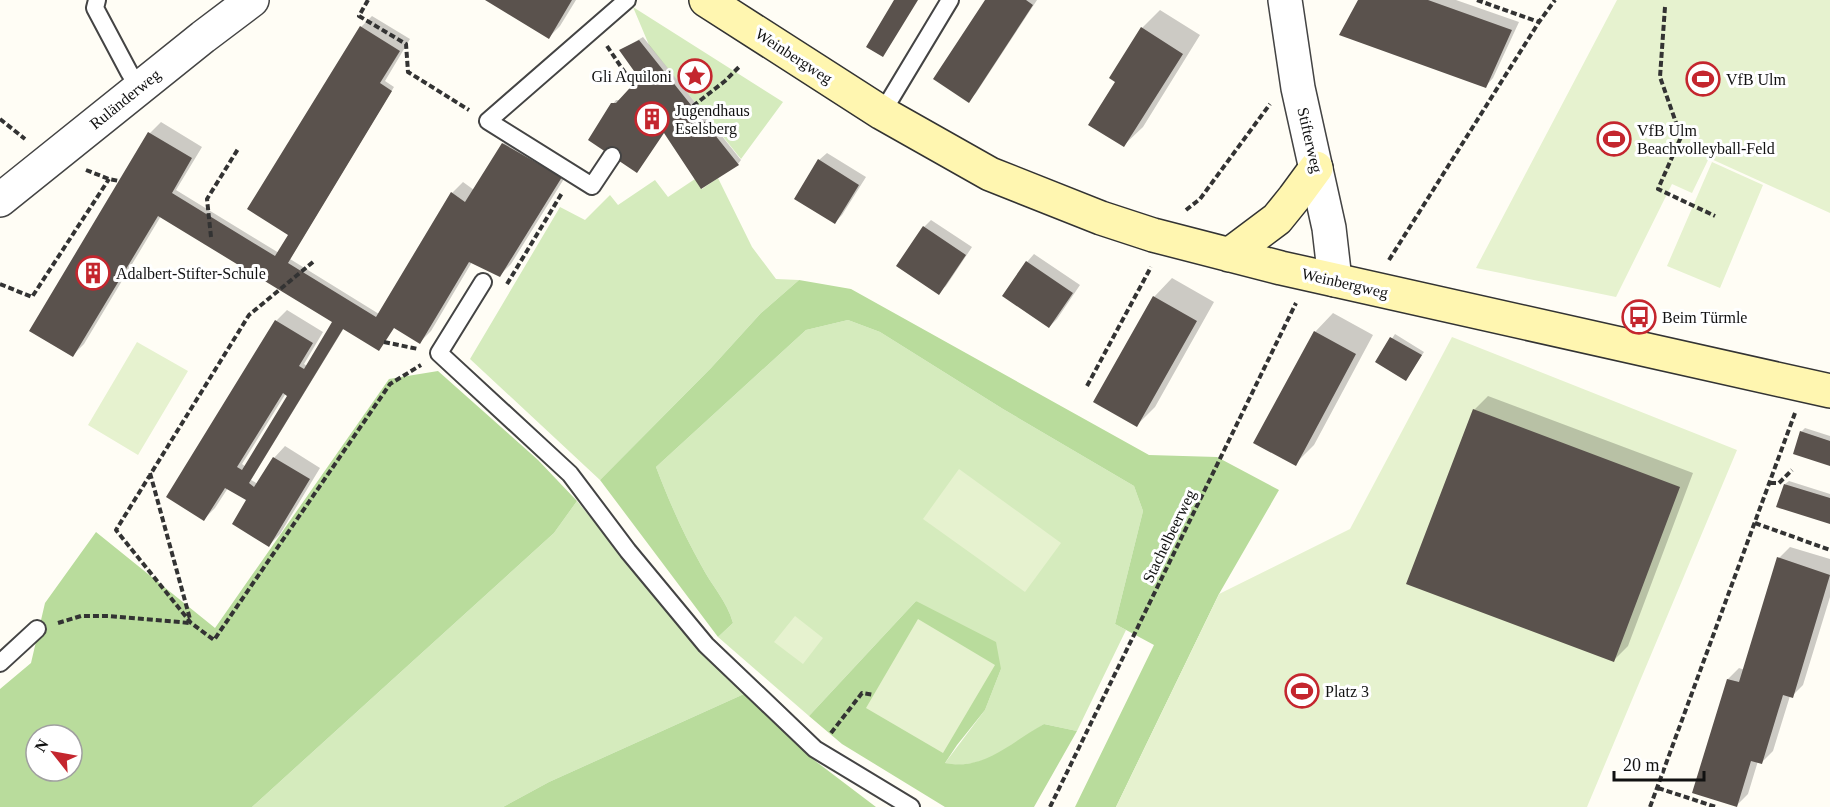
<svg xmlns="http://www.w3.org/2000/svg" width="1830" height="807" viewBox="0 0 1830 807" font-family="'Times New Roman',serif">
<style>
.green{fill:#d5ebbd}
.forest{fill:#b9dc9c;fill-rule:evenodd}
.pitch{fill:#e6f2cf}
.shadow{fill:#0003;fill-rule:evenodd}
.building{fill:#5a524d;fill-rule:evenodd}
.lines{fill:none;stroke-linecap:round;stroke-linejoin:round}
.lane-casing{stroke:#444;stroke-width:20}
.street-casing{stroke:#444;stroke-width:36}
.secondary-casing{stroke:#333;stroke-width:36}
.path{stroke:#333;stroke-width:4;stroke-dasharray:6 3;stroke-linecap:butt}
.lane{stroke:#fff;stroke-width:16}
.street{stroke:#fff;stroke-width:33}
.secondary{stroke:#fff6b0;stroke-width:33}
.labels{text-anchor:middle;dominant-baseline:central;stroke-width:6;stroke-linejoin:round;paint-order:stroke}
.street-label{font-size:16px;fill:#111;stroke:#fff}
.poi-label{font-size:16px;fill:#111;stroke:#fff;text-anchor:start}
</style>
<rect width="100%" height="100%" fill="#fffdf5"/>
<path class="green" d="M 633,7 L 783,102 L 741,159 L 649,45 Z
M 718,178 L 752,247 L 776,279 L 799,280 L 761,313 L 711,368 L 600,480 L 470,359 L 560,207 L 585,220 L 610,195 L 618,205 L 655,180 L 668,197 L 695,179 L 702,189 Z
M 848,320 L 880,332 L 1003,409 L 1134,486 L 1143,511 L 1115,624 L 1126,630 L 1077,731 L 1044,724 C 1013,744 984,771 945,763 L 985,710 L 1001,669 L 916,601 L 809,716 L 718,637 L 733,623 C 727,601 711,585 701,565 C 683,533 669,501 656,467 L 806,330 Z
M 577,501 L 691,640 L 744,694 L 549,782 L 503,807 L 252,807 L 554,533 Z"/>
<path class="forest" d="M 799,280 L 851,289 L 1149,455 L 1217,457 L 1279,490 L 1219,594 L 1116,807 L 1075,807 L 1154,645 L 1115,624 L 1143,511 L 1134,486 L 1003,409 L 880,332 L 848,320 L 806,330 L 656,467 C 669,501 683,533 701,565 C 711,585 727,601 733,623 L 718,637 L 600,480 L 711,368 L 761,313 Z
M 438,371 L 538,460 L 577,501 L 554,533 L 252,807 L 0,807 L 0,689 L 31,663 L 45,603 L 96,532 L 215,628 L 389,379 ZM 36,735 L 72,735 L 72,771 L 36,771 Z
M 916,601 L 996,642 L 1001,669 L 985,710 L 957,745 L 945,763 C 985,771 1011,742 1044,724 L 1077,731 L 1034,807 L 945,807 L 842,744 L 809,716 Z
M 744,694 L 814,760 L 876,807 L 503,807 L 549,782 Z"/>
<path class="pitch" d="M 1617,0 L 1830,0 L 1830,213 L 1709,158 L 1692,193 L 1672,184 L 1616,297 L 1476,268 Z
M 1712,162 L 1763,185 L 1720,288 L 1667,266 Z
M 1452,337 L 1737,450 L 1587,807 L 1116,807 L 1219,594 L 1350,529 Z
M 137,342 L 188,371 L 138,455 L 88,425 Z
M 959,469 L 1061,543 L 1025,592 L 923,519 Z
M 795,616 L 823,638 L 803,664 L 774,642 Z
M 918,619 L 995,665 L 943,753 L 866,708 Z"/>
<path class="shadow" d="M 488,0 L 576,0 L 560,26 L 549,37 Z
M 987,0 L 1037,0 L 976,93 L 968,101 Z
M 1360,0 L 1456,0 L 1519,22 L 1493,78 L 1486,86 Z
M 1160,10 L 1200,35 L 1143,127 L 1124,145 L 1117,81 L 1142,28 Z
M 372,16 L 410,39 L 385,81 L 394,87 L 290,259 L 379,314 L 452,193 L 463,182 L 474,190 L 503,144 L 514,133 L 572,166 L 511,264 L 500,275 L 472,262 L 431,331 L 420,342 L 394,326 L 344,328 L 251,480 L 258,484 L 274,458 L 285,446 L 320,468 L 280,534 L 269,545 L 251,494 L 228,488 L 215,508 L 204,519 L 276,321 L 287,310 L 323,332 L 304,364 L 307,366 L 334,322 L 161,216 L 84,344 L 73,355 L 31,330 L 150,133 L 161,122 L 202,147 L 176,190 L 279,253 L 293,229 L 361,27 ZM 286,393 L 290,395 L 246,467 L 242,464 Z
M 643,37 L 741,160 L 738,164 L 664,131 L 613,104 L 616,100 L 621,100 L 641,78 L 621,50 Z
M 827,153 L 866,177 L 842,215 L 835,222 L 819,160 Z
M 931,220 L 972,247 L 946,286 L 938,293 L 924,227 Z
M 1034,254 L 1080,285 L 1057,319 L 1049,327 L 1027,262 Z
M 1172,278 L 1214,302 L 1155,407 L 1137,425 L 1154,297 Z
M 1333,313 L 1373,335 L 1314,445 L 1295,464 L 1315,332 Z
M 1395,334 L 1424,352 L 1406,379 L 1377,362 Z
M 1488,396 L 1693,473 L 1628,646 L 1614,660 L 1474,410 Z
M 1805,428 L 1830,436 L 1830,464 L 1801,432 Z
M 1789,481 L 1830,494 L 1830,522 L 1785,484 Z
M 1790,547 L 1830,559 L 1830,597 L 1803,685 L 1792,696 L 1790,696 L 1773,751 L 1762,762 L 1758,761 L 1748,794 L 1737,805 L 1728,679 L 1739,668 L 1745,670 L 1779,558 Z"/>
<path class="building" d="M 485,0 L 572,0 L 549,39 Z
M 894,0 L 918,0 L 883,57 L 866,47 Z
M 985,0 L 1026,0 L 1033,5 L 969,103 L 933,79 Z
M 1358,0 L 1428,0 L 1512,30 L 1486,88 L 1339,35 Z
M 360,26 L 400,51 L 380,83 L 392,91 L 288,263 L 376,317 L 451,192 L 465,202 L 502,143 L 562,177 L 500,277 L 469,262 L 420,344 L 394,328 L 379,351 L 343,329 L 249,483 L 254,487 L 273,457 L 310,479 L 269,547 L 232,524 L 246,500 L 225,488 L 204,521 L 166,497 L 275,320 L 313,343 L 299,366 L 304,369 L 332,322 L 158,216 L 73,357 L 29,331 L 148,132 L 192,158 L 172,193 L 275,256 L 288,235 L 247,209 ZM 283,393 L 287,396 L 242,470 L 237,467 Z
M 1141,27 L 1183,54 L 1124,147 L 1088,125 L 1115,82 L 1109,78 Z
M 639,40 L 739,165 L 701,189 L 664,133 L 637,173 L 588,140 L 611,103 L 616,103 L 639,78 L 619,50 Z
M 818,159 L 859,185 L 835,224 L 794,199 Z
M 923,226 L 966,255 L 939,295 L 896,266 Z
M 1026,261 L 1073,293 L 1049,328 L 1002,296 Z
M 1153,296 L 1197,321 L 1137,427 L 1093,402 Z
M 1314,331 L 1356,354 L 1296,466 L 1253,443 Z
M 1390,337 L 1422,355 L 1406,381 L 1375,362 Z
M 1473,409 L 1680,487 L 1614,662 L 1406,584 Z
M 1800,431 L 1830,441 L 1830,466 L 1793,454 Z
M 1784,484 L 1830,498 L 1830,524 L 1776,507 Z
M 1777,557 L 1830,575 L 1793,698 L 1783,695 L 1762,764 L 1751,761 L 1737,807 L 1692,793 L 1727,679 L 1739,682 Z"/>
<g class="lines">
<g class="lane-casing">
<path id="lane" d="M 97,0 L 95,8 L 129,72 L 139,88
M 882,113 L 950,0
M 612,156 L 592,186 L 488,121 L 627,0
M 483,282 L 439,353 L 570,474 L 628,551 L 706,645 L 815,749 L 911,807
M 0,663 L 37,629"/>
</g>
<g class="street-casing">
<path id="street" d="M 1285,0 L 1298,88 L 1329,228 L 1335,280
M 0,200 L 203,37 L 252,0"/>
</g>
<g class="secondary-casing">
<path id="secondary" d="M 706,0 L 882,113 L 990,174 L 1101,218 L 1153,235 L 1281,268 L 1830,391
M 1229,255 L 1277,219 L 1294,198 L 1316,168"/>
</g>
<path class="path" d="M 368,0 L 359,16 L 406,44 L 408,72 L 469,110
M 1477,0 L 1539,22
M 1665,7 L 1660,77 L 1681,137 L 1658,189 L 1715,216
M 607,46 L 633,85
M 693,106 L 725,81 L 739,67
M 0,119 L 25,139
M 86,170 L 109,179 L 119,181
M 1186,210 L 1200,199 L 1270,104
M 211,237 L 207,199 L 238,149
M 1389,260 L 1539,22 L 1555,0
M 313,262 L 249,315 L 116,530 L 191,623 L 214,640 L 390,384 L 421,365
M 0,284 L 32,297 L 109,179
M 507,284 L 562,193
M 384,342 L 418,349
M 1087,386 L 1151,267
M 150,473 L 190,619
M 1770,483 L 1779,483 L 1792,470
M 1755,523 L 1830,550
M 58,623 L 81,616 L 109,616 L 190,623
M 831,733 L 862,693 L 874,695
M 1658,788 L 1716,807
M 1050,807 L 1296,303
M 1650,807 L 1795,413"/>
<use href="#lane" class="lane"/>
<use href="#street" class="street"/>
<use href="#secondary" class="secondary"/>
</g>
<defs>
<g id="sight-ring" transform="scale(1.725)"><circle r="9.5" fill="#fff" stroke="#c4262e" stroke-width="1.5"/><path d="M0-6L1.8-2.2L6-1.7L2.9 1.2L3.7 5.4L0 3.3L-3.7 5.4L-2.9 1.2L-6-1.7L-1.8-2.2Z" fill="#c4262e"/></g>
<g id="stadium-ring" transform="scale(1.725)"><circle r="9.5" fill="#fff" stroke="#c4262e" stroke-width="1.5"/><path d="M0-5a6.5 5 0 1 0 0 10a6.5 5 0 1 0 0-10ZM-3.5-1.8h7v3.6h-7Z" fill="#c4262e"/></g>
<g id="building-ring" transform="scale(1.725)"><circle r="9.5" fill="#fff" stroke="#c4262e" stroke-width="1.5"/><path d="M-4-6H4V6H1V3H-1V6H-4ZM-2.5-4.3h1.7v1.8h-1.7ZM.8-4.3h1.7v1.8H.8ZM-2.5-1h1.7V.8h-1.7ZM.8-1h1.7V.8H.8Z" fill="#c4262e"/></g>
<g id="bus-ring" transform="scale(1.725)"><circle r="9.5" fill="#fff" stroke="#c4262e" stroke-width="1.5"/><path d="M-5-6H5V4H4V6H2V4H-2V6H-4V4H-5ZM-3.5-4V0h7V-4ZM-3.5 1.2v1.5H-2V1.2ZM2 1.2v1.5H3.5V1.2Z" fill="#c4262e"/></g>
</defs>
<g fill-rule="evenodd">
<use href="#sight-ring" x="695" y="76"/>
<use href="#stadium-ring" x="1703" y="79"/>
<use href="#building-ring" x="652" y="119"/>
<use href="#stadium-ring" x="1614" y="139"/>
<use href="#building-ring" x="93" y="273"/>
<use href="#bus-ring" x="1639" y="317"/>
<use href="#stadium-ring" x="1302" y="691"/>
</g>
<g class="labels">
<g class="street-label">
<text transform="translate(794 56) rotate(33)">Weinbergweg</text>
<text transform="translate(125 99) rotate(-39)">Ruländerweg</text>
<text transform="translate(1310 140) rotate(77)">Stifterweg</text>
<text transform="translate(1345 283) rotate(13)">Weinbergweg</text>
<text transform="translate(1169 536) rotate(-64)">Stachelbeerweg</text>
</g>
<g class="poi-label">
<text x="672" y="76" text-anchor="end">Gli Aquiloni</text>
<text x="1726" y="79">VfB Ulm</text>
<text x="675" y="110">Jugendhaus<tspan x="675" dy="18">Eselsberg</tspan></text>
<text x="1637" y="130">VfB Ulm<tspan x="1637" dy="18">Beachvolleyball-Feld</tspan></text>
<text x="116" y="273">Adalbert-Stifter-Schule</text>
<text x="1662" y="317">Beim Türmle</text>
<text x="1325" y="691">Platz 3</text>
</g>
</g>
<g transform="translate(54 753) rotate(301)"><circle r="28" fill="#ffffff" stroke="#a0a0a0" stroke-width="1.5"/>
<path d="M0-4.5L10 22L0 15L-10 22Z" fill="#c4262e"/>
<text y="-9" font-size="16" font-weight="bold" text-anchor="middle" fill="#111111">N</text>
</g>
<path d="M1614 771v9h90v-9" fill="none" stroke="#111111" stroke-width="3"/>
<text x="1623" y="771" font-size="18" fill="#111111" stroke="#ffffff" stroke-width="4.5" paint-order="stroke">20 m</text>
</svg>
